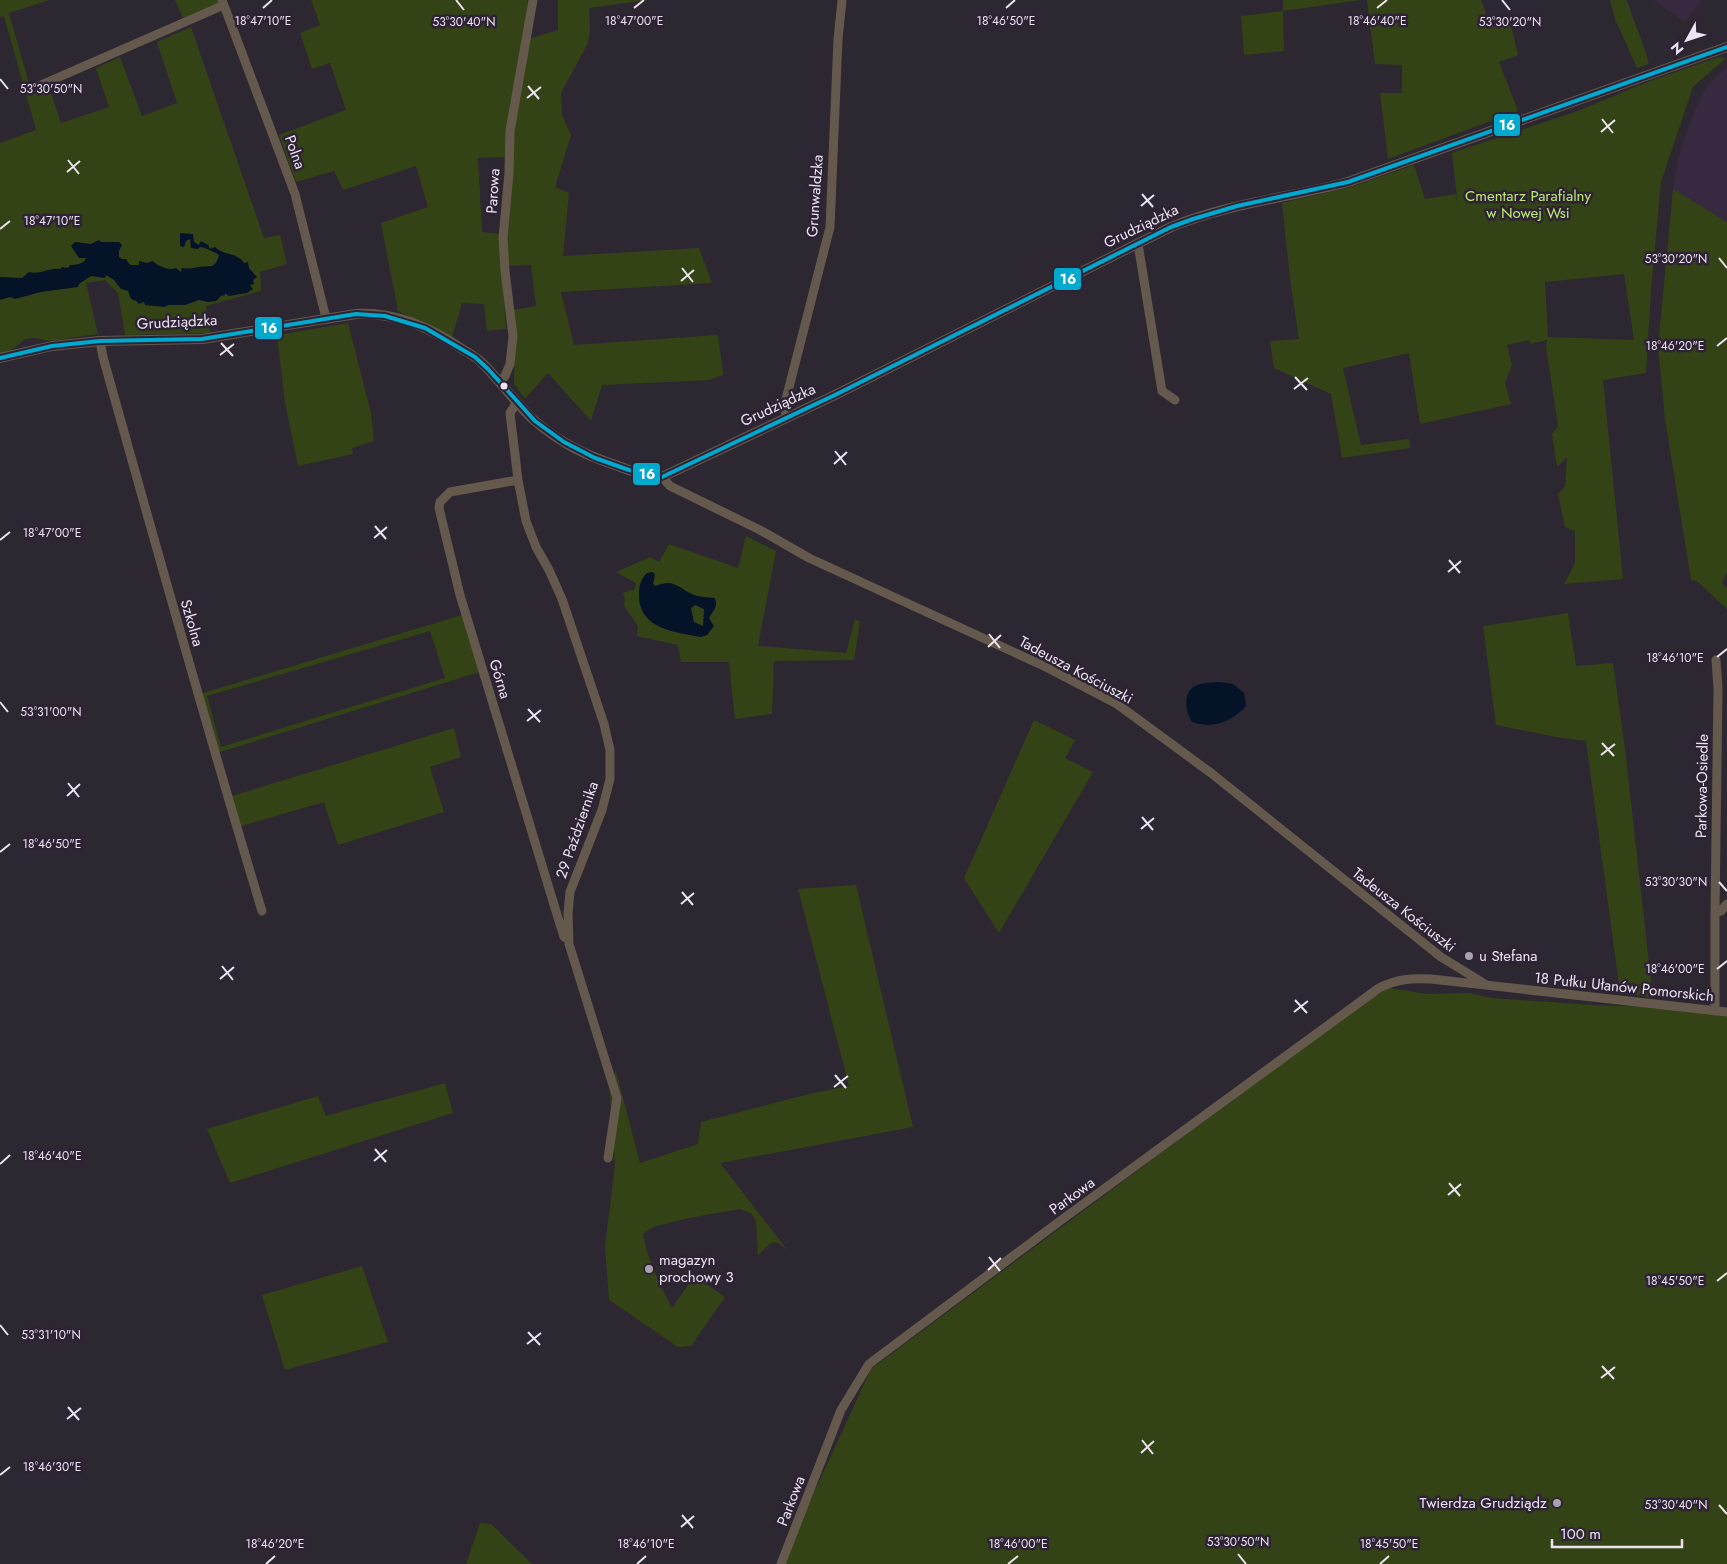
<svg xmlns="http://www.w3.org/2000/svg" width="1727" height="1564" viewBox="0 0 1727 1564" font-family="Jost,sans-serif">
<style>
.built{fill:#372a40}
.green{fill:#344315;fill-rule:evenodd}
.water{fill:#051328;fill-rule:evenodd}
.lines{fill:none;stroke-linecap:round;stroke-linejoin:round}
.minor{stroke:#64594c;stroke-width:9}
.tertiary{stroke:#64594c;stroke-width:10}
.bus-1-casing{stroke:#2e2335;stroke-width:8}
.bus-1{stroke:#00a9ce;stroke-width:4}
.ticks{fill:none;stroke:#ebe4f0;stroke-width:2}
.bus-dot{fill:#ebe4f0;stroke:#2e2335;stroke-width:2}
.poi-dot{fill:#a8a2ad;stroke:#2e2335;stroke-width:2}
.labels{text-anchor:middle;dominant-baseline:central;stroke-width:5;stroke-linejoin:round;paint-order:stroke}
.street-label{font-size:15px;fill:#ebe4f0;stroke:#2e2335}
.park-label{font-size:15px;fill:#bcea6e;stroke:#2e2335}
.poi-label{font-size:15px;fill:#ebe4f0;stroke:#2e2335;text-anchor:start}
.ticks-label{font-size:12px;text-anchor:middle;fill:#ebe4f0;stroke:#2e2335;stroke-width:5;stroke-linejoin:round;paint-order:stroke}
.line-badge{stroke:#2e2335;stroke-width:2}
.badge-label{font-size:14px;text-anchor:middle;font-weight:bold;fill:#fff}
</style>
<rect width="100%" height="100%" fill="#2d2731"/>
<path class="built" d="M 1653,0 L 1701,0 L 1685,22 Z
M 1727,67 L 1727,222 L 1673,189 L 1678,158 L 1696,107 L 1706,87 Z"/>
<path class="green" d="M 0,0 L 49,0 L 9,13 L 32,94 L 49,87 L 61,123 L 109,107 L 96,68 L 120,57 L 142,116 L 177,103 L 157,42 L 191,27 L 264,238 L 280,235 L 287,264 L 260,272 L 261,291 L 206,306 L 210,333 L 125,335 L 118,293 L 105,280 L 86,283 L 98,334 L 50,341 L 36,338 L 25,339 L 13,349 L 0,354 L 0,143 L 36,130 L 4,16 L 0,17 Z
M 175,0 L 218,0 L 219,3 L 183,18 Z
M 311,0 L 528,0 L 522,41 L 558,30 L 558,0 L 648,0 L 589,8 L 590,29 L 588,43 L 561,93 L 562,115 L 571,135 L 555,187 L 569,193 L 563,256 L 699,248 L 712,283 L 561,292 L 574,345 L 718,335 L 723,375 L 709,380 L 602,385 L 591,421 L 548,373 L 525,399 L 514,384 L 515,339 L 513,310 L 536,306 L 531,265 L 502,266 L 506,329 L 487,331 L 484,304 L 462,303 L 452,337 L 398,311 L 381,223 L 428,207 L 416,166 L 343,190 L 334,171 L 296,182 L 279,135 L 346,110 L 330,63 L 312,69 L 300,33 L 320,25 ZM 507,157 L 500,234 L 482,232 L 478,158 Z
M 1283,0 L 1360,0 L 1283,11 L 1284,51 L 1244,55 L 1241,16 L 1283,11 Z
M 1367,0 L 1481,0 L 1489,22 L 1509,17 L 1518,55 L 1499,62 L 1518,111 L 1388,159 L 1380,93 L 1402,93 L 1402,65 L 1375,64 Z
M 1610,0 L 1627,0 C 1633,22 1644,42 1649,64 L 1637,68 L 1615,19 Z
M 1718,57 L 1726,58 L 1693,87 L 1661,182 L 1651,290 L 1646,373 L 1603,380 L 1623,579 L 1564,584 L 1575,563 L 1575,531 L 1565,527 L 1558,494 L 1565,486 L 1567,457 L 1557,467 L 1552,434 L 1558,426 L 1546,347 L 1547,340 L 1530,344 L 1529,340 L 1507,345 L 1512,365 L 1505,383 L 1511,404 L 1420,424 L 1409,353 L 1343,368 L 1361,445 L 1409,439 L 1410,448 L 1342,458 L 1331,394 L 1274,368 L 1270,341 L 1299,339 L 1290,279 L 1282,203 L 1351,187 L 1414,165 L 1425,199 L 1456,194 L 1459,215 L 1452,153 L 1578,111 L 1645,83 ZM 1624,274 L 1634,340 L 1548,337 L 1545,282 Z
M 1673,189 L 1727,222 L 1727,572 L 1722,583 L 1727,588 L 1727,609 L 1697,581 L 1691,580 L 1665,419 L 1658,347 Z
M 348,323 L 371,413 L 374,441 L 352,448 L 353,454 L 298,466 L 285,403 L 277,335 Z
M 746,536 L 776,551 L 758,646 L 846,653 L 855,619 L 860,622 L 854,660 L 774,661 L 772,714 L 735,719 L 729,662 L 681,662 L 678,645 L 637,636 L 638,626 L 624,606 L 625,600 L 623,593 L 635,589 L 636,583 L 616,572 L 650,557 L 659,562 L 669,544 L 738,568 Z
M 1568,613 L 1576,666 L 1613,663 L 1625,749 L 1653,998 L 1620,992 L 1586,741 L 1556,737 L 1496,725 L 1483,626 Z
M 462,615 L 480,672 L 217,753 L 200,694 ZM 430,631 L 445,678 L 221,747 L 207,696 Z
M 1034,720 L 1075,740 L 1065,758 L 1093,772 L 999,933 L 964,878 Z
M 454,728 L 461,757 L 430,767 L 444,812 L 338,845 L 324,802 L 238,827 L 229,797 Z
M 856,885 L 913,1127 L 720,1163 L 788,1251 L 777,1242 L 771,1243 L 758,1255 L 756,1221 L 751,1213 L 740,1209 L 689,1218 L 653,1227 L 643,1234 C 648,1262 659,1282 672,1308 L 694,1276 L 725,1297 L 691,1346 L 678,1347 L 609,1300 L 605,1247 L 615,1165 L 609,1081 L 616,1071 L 640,1163 L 698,1144 L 701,1122 L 809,1094 L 849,1086 L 798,889 Z
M 1390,988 L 1427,994 L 1469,993 L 1491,998 L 1594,1005 L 1654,1007 L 1727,1014 L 1727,1564 L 781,1564 L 871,1369 L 1376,993 Z
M 445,1083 L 453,1113 L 230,1183 L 207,1129 L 318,1096 L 326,1116 Z
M 362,1266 L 388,1342 L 285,1370 L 262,1295 Z
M 480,1523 L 491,1524 L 532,1564 L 466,1564 Z"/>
<path class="water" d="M 180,233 L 193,234 L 194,242 L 199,245 L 201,241 L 208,245 L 210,249 L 215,247 C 224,256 237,252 244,263 L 248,262 L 249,268 L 257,277 L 253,280 L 254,284 L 250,285 L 253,289 L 247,293 L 229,296 L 225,293 L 225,295 L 221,296 L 216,301 L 208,302 L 199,300 L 185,305 L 168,305 L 165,307 L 145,305 L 144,302 L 139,304 L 136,301 L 131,299 L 128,291 L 121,289 L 114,280 L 106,275 L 105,278 L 91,276 L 79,284 L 78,287 L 41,292 L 15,299 L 10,297 L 0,300 L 0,277 L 22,278 L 29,272 C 40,275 49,267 60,269 L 62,267 L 68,268 L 70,265 C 76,265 84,264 86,258 L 79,258 L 71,246 L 75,242 L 91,244 L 99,240 L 101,242 L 119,242 L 122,245 L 119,251 L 119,257 L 122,259 L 126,259 L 130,265 L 139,265 L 139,261 L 147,263 L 153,261 C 158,266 169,271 176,268 L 181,272 L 182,268 C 190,269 193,268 199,267 C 210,265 215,270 219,255 C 215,252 204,247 200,247 L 198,249 L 191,248 L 190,239 L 186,241 L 184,247 L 180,246 Z
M 653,572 L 655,575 L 653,584 L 656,586 C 674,578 678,588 694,595 C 701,597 708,597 715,598 C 718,607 714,610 709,618 L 714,626 L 707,635 L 701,637 C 675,632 638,629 639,594 C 639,585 641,579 647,573 ZM 695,605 L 704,609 L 703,626 L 694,622 L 691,608 Z
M 1220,682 L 1233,684 L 1244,693 L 1246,706 C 1232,722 1212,729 1192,722 C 1186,712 1183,697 1192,688 C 1199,682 1211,683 1220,682 Z"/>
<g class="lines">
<path class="minor" d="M 222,0 L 295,194 L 326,318
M 34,88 L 224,5
M 1138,244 L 1162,391 L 1175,400
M 100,341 L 103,357 C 155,542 206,727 262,911
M 500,382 L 505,376 L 510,364 L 513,336 L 505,271 L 503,238 L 509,173 L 510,131 L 533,0
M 517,402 L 510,413 L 518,480 L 526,521 L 536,547 L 549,570 L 562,599 L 604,724 L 610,750 L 610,779 L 602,810 L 570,892 L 568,913 L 569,944 L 617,1098 L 608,1158
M 787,418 L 784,407 L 830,227 L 838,39 L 842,0
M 662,477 L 670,486 L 760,530 L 809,558 L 1046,667 L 1117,704 L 1211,773 L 1441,957 L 1485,984
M 518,480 L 450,492 L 440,502 L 439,508 L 460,595 L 555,908 L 564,937 L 568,939
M 1715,912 L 1718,688 L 1716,660
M 1715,1011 L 1715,912 L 1721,911 L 1727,904
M 781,1564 L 841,1410 L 869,1364 L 1060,1221 L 1379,988 C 1397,979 1411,978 1431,979 L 1727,1012"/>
<path class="tertiary" d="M 0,358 L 52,346 L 100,341 L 202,339 L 356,314 C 395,312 430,327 462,349 C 469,353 476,357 481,362 C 500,380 515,403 535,421 C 562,444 585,455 618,466 C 633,472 646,476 662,477 L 837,394 L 1171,227 C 1229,203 1288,198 1348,182 L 1727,47"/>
<g class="bus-1-casing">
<path id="bus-1" d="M 0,358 L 52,346 L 100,341 L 202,339 L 356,314 L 385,316 L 425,328 L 475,357 L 488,369 L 535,421 L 564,442 L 595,458 L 629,470 L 662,477 L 837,394 L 1171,227 L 1193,219 L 1237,206 L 1348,182 L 1727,47"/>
</g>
<use href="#bus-1" class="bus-1"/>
</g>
<path class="ticks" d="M 456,0 L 464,10M 1502,0 L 1510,10M 263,8 L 272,0M 634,8 L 644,0M 1006,8 L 1015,0M 1377,8 L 1387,0M 0,79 L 8,89M 528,86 L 539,99M 527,98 L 541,87M 1602,119 L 1613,133M 1601,132 L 1615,120M 68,160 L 79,174M 67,172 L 80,161M 1142,194 L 1153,207M 1141,206 L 1154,195M 0,229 L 10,221M 1719,258 L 1727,268M 682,268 L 693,282M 681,281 L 694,270M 221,343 L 233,356M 1717,346 L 1727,338M 220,355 L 234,344M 1295,377 L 1307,390M 1294,389 L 1308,378M 835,451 L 846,465M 834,464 L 847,452M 375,526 L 386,539M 374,538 L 387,527M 0,540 L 10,532M 1449,560 L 1460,573M 1448,572 L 1461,561M 989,634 L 1000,648M 988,647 L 1001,635M 1717,657 L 1727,649M 0,702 L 8,712M 528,709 L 540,722M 527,721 L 541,710M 1602,743 L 1614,756M 1601,755 L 1615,744M 68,783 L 79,797M 67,796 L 80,784M 1142,817 L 1153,830M 1141,829 L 1154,818M 0,852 L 10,844M 1719,882 L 1727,891M 682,892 L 693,905M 681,904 L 694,893M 222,966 L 233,980M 1717,969 L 1727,961M 220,979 L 234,967M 1295,1000 L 1307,1013M 1294,1012 L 1308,1001M 835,1075 L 846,1088M 834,1087 L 848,1076M 375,1149 L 386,1162M 374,1161 L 387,1150M 0,1164 L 10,1155M 1449,1183 L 1460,1196M 1448,1195 L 1461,1184M 989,1257 L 1000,1271M 988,1270 L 1001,1258M 1717,1281 L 1727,1273M 0,1325 L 8,1335M 528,1332 L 540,1345M 527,1344 L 541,1333M 1602,1366 L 1614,1379M 1601,1378 L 1615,1367M 68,1407 L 79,1420M 67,1419 L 81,1408M 1142,1440 L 1153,1454M 1141,1453 L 1154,1441M 0,1475 L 10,1467M 1719,1505 L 1727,1514M 682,1515 L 693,1528M 681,1527 L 694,1516M 1238,1554 L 1246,1564M 266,1564 L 275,1556M 637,1564 L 646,1556M 1008,1564 L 1018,1556M 1380,1564 L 1389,1556"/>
<circle class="bus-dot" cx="504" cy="386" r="4.5"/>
<g class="poi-dot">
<circle cx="1469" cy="956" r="5"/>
<circle cx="649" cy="1269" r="5"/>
<circle cx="1557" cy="1503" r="5"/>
</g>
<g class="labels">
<g class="street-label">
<text transform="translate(295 152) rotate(70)">Polna</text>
<text transform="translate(493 191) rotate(-86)">Parowa</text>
<text transform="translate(815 196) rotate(-86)">Grunwaldzka</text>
<text transform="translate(1141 226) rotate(-26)">Grudziądzka</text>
<text transform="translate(177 322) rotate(-3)">Grudziądzka</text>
<text transform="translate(778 405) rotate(-25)">Grudziądzka</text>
<text transform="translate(192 623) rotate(74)">Szkolna</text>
<text transform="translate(1076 670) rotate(28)">Tadeusza Kościuszki</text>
<text transform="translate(500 679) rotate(73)">Górna</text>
<text transform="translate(1702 786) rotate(-89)">Parkowa-Osiedle</text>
<text transform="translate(577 830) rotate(-71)">29 Października</text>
<text transform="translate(1404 910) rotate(38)">Tadeusza Kościuszki</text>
<text transform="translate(1624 987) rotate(6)">18 Pułku Ułanów Pomorskich</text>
<text transform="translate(1072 1196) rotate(-36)">Parkowa</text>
<text transform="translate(791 1501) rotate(-69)">Parkowa</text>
</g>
<g class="park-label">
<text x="1528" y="196">Cmentarz Parafialny<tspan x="1528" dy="17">w Nowej Wsi</tspan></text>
</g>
<g class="poi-label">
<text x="1479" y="956">u Stefana</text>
<text x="659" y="1260">magazyn<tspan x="659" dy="17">prochowy 3</tspan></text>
<text x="1547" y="1503" text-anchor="end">Twierdza Grudziądz</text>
</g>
</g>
<g class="ticks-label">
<text x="1006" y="25">18°46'50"E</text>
<text x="263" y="25">18°47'10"E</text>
<text x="634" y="25">18°47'00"E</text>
<text x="1377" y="25">18°46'40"E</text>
<text x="464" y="26">53°30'40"N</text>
<text x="1510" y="26">53°30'20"N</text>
<text x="51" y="93">53°30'50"N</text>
<text x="52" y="225">18°47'10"E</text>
<text x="1676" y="263">53°30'20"N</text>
<text x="1675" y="350">18°46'20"E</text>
<text x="52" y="537">18°47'00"E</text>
<text x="1675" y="662">18°46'10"E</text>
<text x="51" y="716">53°31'00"N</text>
<text x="52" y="848">18°46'50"E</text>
<text x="1676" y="886">53°30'30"N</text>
<text x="1675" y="973">18°46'00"E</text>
<text x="52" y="1160">18°46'40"E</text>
<text x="1675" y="1285">18°45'50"E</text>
<text x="51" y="1339">53°31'10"N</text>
<text x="52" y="1471">18°46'30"E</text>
<text x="1676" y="1509">53°30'40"N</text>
<text x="1238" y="1546">53°30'50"N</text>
<text x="275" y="1548">18°46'20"E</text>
<text x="646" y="1548">18°46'10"E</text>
<text x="1018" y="1548">18°46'00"E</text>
<text x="1389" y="1548">18°45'50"E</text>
</g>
<g class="line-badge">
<rect x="1493" y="113" width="28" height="24" rx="5" fill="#00a9ce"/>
<rect x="1053" y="267" width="29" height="24" rx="5" fill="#00a9ce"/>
<rect x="254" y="316" width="29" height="24" rx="5" fill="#00a9ce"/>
<rect x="632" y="462" width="29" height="24" rx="5" fill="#00a9ce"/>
</g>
<g class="badge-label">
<text x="1507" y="130">16</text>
<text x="1068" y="284">16</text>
<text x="269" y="333">16</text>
<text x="647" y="479">16</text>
</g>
<g transform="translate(1687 40) rotate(230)" stroke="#2e2335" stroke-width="4" paint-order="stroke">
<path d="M0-4L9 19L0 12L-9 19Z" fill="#ebe4f0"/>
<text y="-8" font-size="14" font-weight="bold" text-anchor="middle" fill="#ebe4f0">N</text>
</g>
<path d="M1552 1539v8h130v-8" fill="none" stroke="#ebe4f0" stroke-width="2.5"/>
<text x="1560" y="1539" font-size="15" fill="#ebe4f0" stroke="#2e2335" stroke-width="4" paint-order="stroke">100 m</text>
</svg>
